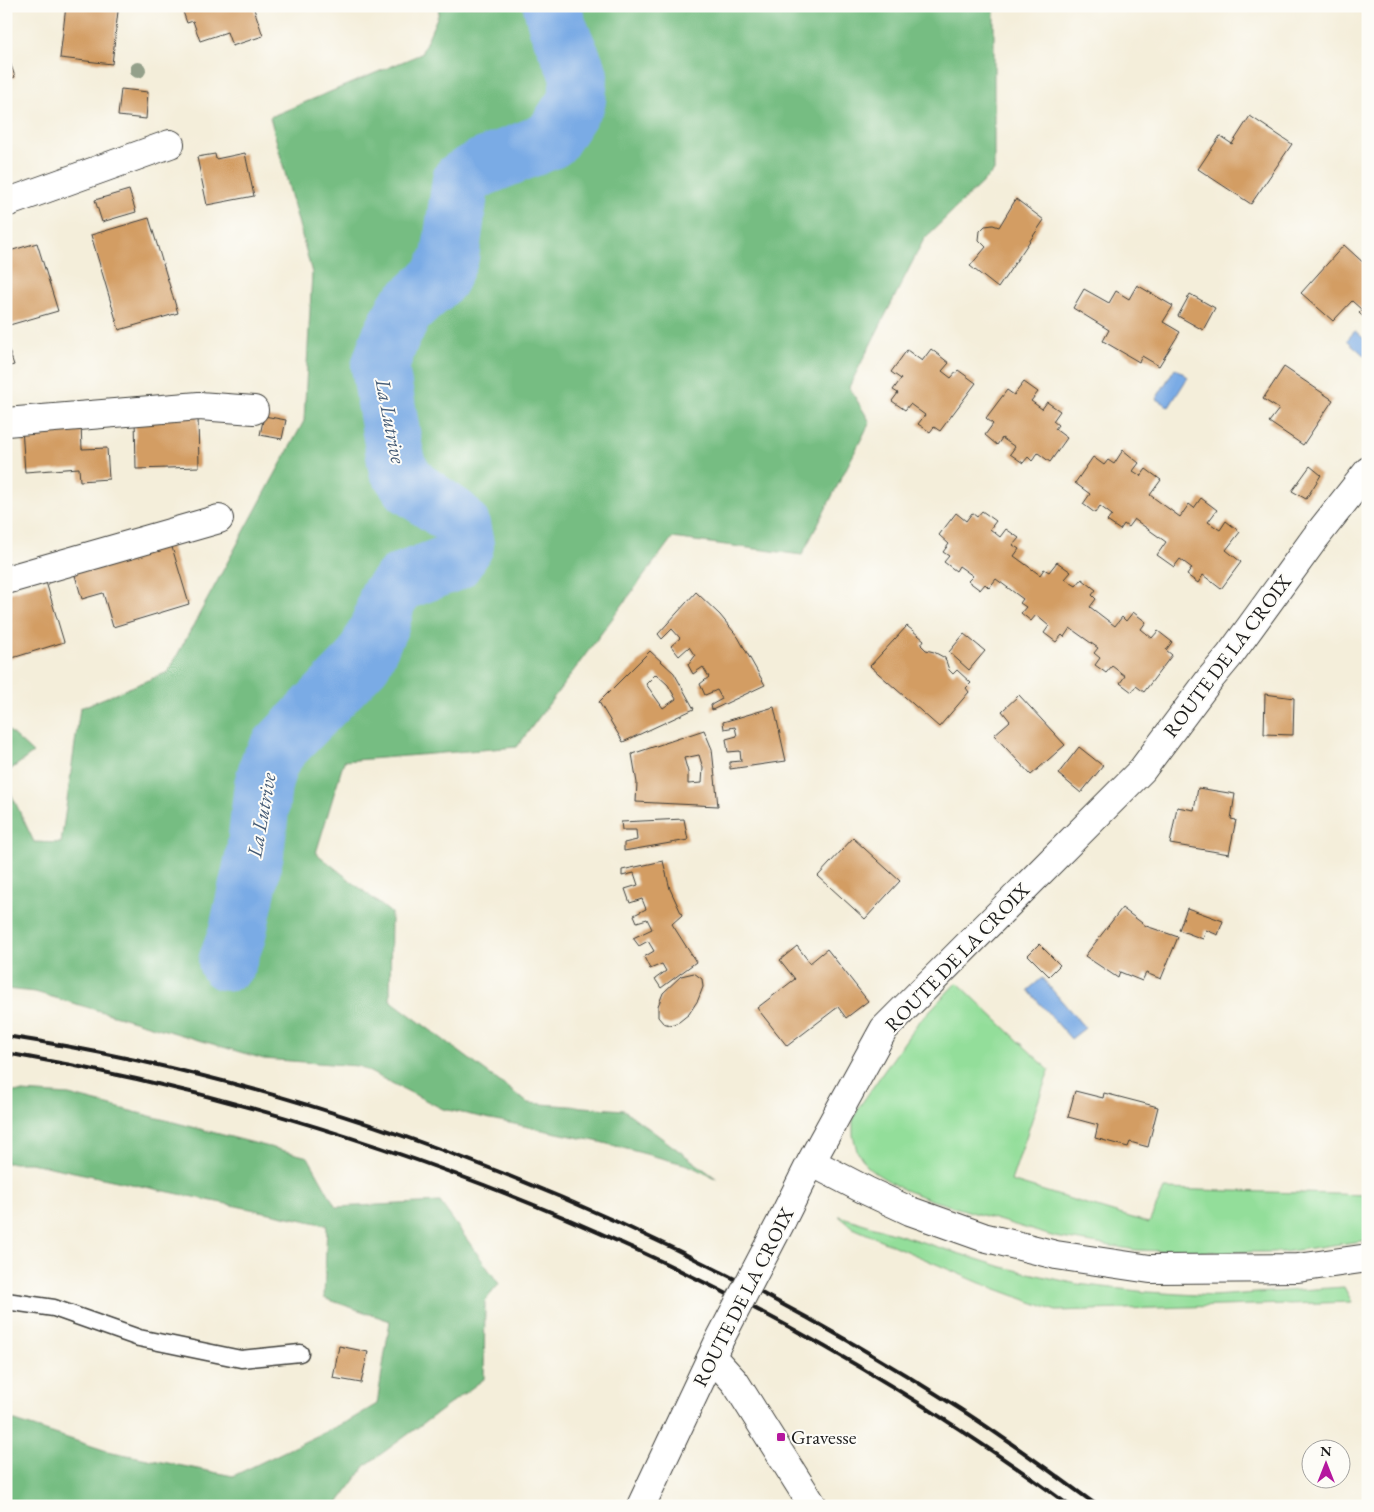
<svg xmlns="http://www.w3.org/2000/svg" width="1374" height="1512" viewBox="0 0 1374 1512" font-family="'EB Garamond',serif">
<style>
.green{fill:#93de9a;stroke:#587d5b}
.forest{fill:#76bd82;stroke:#496c4f}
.water{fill:#7aabe5;stroke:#4b6480}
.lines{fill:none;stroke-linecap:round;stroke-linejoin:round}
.river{stroke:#7aabe5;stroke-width:58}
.building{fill:#d39d64;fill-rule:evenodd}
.service-casing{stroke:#3c3c38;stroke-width:19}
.minor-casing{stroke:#3c3c38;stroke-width:30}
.tertiary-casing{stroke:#3c3c38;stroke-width:30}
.service{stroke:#fff;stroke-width:16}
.minor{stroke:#fff;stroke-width:28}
.tertiary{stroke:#fff;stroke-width:28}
.rail{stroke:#1c1c1c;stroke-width:4}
.tertiary-bridge-casing{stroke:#3c3c38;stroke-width:30;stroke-linecap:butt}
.tertiary-bridge{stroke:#fff;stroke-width:28}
.tree{fill:#94a08a}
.poi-dot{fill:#b5179e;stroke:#fdfcf7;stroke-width:2}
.labels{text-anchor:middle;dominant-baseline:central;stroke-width:4;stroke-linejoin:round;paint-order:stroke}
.street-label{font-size:20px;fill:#1c1c1c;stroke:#fdfcf7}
.poi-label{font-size:20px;fill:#1c1c1c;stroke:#fdfcf7;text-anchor:start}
.water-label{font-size:21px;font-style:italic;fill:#465c76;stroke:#fdfcf7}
</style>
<rect width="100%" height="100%" fill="#fdfcf7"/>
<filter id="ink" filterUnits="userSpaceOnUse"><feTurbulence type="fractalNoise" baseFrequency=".02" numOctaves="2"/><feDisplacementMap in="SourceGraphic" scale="10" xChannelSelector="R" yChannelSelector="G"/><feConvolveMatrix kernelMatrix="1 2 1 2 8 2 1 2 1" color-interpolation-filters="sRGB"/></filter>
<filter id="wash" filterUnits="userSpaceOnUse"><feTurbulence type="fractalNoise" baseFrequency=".0096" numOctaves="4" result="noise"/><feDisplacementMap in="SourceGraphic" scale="20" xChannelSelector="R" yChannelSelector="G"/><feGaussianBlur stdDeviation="1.12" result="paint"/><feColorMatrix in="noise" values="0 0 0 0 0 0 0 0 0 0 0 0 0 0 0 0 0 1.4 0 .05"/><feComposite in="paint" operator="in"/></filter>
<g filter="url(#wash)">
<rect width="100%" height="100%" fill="#f4eeda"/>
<path class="green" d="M 957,982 L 1049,1070 L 1011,1181 L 1149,1223 L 1164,1189 L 1368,1195 L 1368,1240 L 1284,1252 L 1196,1252 L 1136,1250 L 1055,1237 L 931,1200 L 900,1188 L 877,1174 L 867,1166 L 857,1151 L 853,1135 L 853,1120 L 859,1107 L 917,1024 Z
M 839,1216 L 1002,1267 L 1077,1284 L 1147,1292 L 1213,1296 L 1344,1287 L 1352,1302 L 1056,1311 L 980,1283 L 853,1228 Z"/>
<path class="forest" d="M 438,6 L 994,6 L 994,171 L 924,239 L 849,387 L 870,422 L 802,555 L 672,538 L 517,747 L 344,761 L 316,853 L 391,913 L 390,1000 L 528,1103 L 624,1110 L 717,1179 L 688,1165 L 600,1142 L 443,1109 L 358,1066 L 264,1059 L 35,992 L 6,989 L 6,783 L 34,842 L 61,843 L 80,708 L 168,672 L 304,421 L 312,273 L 270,117 L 421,54 L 439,13 Z
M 6,728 L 33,753 L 6,773 Z
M 6,1091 L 69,1095 L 308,1157 L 336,1207 L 440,1202 L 499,1284 L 485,1301 L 484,1379 L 366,1465 L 336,1506 L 6,1506 L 6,1418 L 107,1451 L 233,1476 L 350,1420 L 377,1404 L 390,1321 L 324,1298 L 327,1225 L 31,1163 L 6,1163 Z"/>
<path class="water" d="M 1355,331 L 1368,342 L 1368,359 L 1347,340 Z
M 1175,368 L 1188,377 L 1169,407 L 1156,399 Z
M 1042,978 L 1085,1028 L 1071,1039 L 1028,990 Z"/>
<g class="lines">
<path class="river" d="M 227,962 L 237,935 L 255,853 L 263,785 L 269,764 L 279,748 L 363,661 L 381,622 L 388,597 L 401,582 L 454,562 L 465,545 L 461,525 L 453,516 L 411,487 L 397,467 L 380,367 L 389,341 L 405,310 L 440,278 L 450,257 L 461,180 L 481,168 L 551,140 L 577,100 L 579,75 L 557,25 L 552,6"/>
</g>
<g id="blocks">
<path class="building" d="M 66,6 L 81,6 L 118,11 L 112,64 L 60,58 Z
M 181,6 L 253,6 L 263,36 L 232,46 L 227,32 L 200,41 L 193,21 L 187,23 Z
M 6,50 L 15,77 L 6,80 Z
M 121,89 L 148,92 L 146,119 L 118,116 Z
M 1250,116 L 1292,144 L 1251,204 L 1198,169 L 1220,136 L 1232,144 Z
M 245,153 L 254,196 L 207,205 L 197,157 L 215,154 L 216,159 Z
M 129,190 L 136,212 L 102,222 L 95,200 Z
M 1016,199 L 1044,220 L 998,288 L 970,266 L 986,247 L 979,240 L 980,231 L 985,226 L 993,225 L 999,227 Z
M 149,218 L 178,313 L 119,330 L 91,235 Z
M 37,243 L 58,311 L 6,326 L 6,252 Z
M 1344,245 L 1368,267 L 1368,321 L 1359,313 L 1362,310 L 1352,301 L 1333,321 L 1301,293 Z
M 1137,285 L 1173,306 L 1163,322 L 1180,332 L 1159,366 L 1142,356 L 1139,362 L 1103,341 L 1109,330 L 1073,308 L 1084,289 L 1109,303 L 1116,291 L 1129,299 Z
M 1190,294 L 1215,308 L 1203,330 L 1178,316 Z
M 6,342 L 14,365 L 6,367 Z
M 931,349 L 949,363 L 942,371 L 951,378 L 958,370 L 976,383 L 940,431 L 934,427 L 930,432 L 918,424 L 925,415 L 910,404 L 905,410 L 892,401 L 898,393 L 893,390 L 901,379 L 891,372 L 907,350 L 922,361 Z
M 1284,367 L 1333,400 L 1303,445 L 1269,422 L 1279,409 L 1263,399 Z
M 1024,382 L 1038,392 L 1031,401 L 1042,409 L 1047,402 L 1060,411 L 1053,421 L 1058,425 L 1055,429 L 1067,438 L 1050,462 L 1038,453 L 1032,461 L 1028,457 L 1023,463 L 1010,454 L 1015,447 L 1002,438 L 997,445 L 985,435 L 993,424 L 986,418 L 1007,390 L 1014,395 Z
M 198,415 L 199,467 L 136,469 L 135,417 Z
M 264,416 L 286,420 L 282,439 L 260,435 Z
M 81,424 L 82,449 L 107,448 L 109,479 L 80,481 L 79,468 L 25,472 L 22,428 Z
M 1123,450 L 1139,463 L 1133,471 L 1141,476 L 1146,469 L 1161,480 L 1150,495 L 1180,517 L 1189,504 L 1194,508 L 1201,498 L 1217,510 L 1208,522 L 1220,530 L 1226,521 L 1240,532 L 1226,550 L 1241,562 L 1221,589 L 1203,575 L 1198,583 L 1187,575 L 1192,568 L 1180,559 L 1174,567 L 1157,555 L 1166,542 L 1134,519 L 1128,527 L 1124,524 L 1120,530 L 1107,521 L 1112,515 L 1100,506 L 1095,513 L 1083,504 L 1090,494 L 1075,483 L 1093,457 L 1104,465 L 1108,460 L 1114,464 Z
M 1310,466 L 1321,475 L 1306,499 L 1292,491 Z
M 982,511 L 996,521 L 990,529 L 1000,537 L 1006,529 L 1019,538 L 1013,545 L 1019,549 L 1014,556 L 1040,575 L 1044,569 L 1049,572 L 1057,562 L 1071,572 L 1065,579 L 1076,586 L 1082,579 L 1096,590 L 1092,595 L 1096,599 L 1090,607 L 1115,626 L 1122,617 L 1126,621 L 1133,612 L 1146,622 L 1141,629 L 1152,638 L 1158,631 L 1172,642 L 1166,650 L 1172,655 L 1144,692 L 1136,686 L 1132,692 L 1120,683 L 1125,676 L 1112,666 L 1106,673 L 1095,665 L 1100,658 L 1094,653 L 1098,648 L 1070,628 L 1064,637 L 1062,635 L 1056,642 L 1044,633 L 1049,626 L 1036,615 L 1031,621 L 1021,613 L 1026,607 L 1020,603 L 1023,599 L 996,579 L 989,588 L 985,584 L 980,590 L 968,581 L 973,576 L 959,566 L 956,571 L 944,562 L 949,556 L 943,552 L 949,544 L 939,535 L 956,513 L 966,521 L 972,513 L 977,517 Z
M 171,544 L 189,604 L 113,627 L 103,593 L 82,599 L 74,572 Z
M 46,582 L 64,642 L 6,660 L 6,594 Z
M 696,592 L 720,615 L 738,637 L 765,685 L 712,710 L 711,705 L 722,699 L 717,690 L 705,695 L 700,684 L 709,677 L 703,667 L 693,674 L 688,665 L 695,656 L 689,647 L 679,656 L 671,646 L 680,638 L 672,629 L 662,639 L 658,634 Z
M 907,626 L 924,640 L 921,645 L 926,650 L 934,652 L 945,658 L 949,670 L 953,674 L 957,670 L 971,683 L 966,688 L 969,692 L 939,727 L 870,666 Z
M 964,634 L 985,651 L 969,670 L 949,652 Z
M 650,651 L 674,673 L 694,709 L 623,742 L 599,702 ZM 656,674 L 668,685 L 676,699 L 663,708 L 646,684 Z
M 1265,694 L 1294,698 L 1293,735 L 1264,734 Z
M 1019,695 L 1065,745 L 1031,775 L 994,735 L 1010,721 L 1002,711 Z
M 774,707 L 786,761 L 730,769 L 730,762 L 741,761 L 740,751 L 728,752 L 726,739 L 737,736 L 735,727 L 724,729 L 723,722 Z
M 704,730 L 712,749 L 718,806 L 636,802 L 637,783 L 632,754 ZM 699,755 L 703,768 L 702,783 L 688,784 L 688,772 L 684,758 Z
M 1079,747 L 1103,766 L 1081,793 L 1058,774 Z
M 1198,788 L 1235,794 L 1231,819 L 1236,820 L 1229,854 L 1170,844 L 1177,807 L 1194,810 Z
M 684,819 L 688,840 L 624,851 L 624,843 L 637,840 L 636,830 L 622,830 L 621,822 Z
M 853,838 L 900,881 L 865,919 L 818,876 Z
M 663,861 L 670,889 L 682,915 L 672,924 L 696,962 L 661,988 L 655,979 L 666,971 L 662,964 L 650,969 L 644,957 L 654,951 L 648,941 L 639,946 L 633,938 L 652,929 L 647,919 L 637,922 L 634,915 L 646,909 L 642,899 L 630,903 L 625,889 L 638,885 L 634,873 L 622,876 L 622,870 Z
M 1122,908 L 1146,926 L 1178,937 L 1161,979 L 1146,973 L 1142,981 L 1120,972 L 1118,978 L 1085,956 Z
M 1187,908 L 1223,921 L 1218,935 L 1206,930 L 1203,939 L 1179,930 Z
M 1039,944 L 1060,965 L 1049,976 L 1028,955 Z
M 797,946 L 810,963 L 827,949 L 868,1001 L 846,1018 L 838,1007 L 787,1046 L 757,1008 L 795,979 L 780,960 Z
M 694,973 L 702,979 L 703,987 L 698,1000 L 689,1014 L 679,1022 L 670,1025 L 663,1023 L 658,1017 L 658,1006 L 663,993 L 681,976 Z
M 1075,1091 L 1103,1098 L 1104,1093 L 1158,1107 L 1148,1147 L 1130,1142 L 1128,1147 L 1095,1138 L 1098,1125 L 1068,1117 Z
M 339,1346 L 368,1352 L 361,1383 L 333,1378 Z"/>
</g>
</g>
<g filter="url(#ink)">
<use href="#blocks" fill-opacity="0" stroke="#3c3c38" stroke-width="1"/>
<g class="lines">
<g class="service-casing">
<path id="service" d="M 6,1301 L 54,1308 L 139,1338 L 241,1359 L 300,1353"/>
</g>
<g class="minor-casing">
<path id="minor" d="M 6,203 L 170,144
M 6,422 L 199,406 L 254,410
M 6,580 L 219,519
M 712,1357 L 735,1382 L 813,1506"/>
</g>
<g class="tertiary-casing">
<path id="tertiary" d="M 811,1162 L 867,1191 L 910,1211 L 983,1237 L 1056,1255 L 1150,1269 L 1298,1268 L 1368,1258
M 782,1220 L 811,1162 L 884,1029 L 1142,770 L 1210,679 L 1230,655 L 1315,538 L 1368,471
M 641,1506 L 719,1341"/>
</g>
<use href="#service" class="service"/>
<use href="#minor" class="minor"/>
<use href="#tertiary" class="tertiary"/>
<path class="rail" d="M 6,1036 C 344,1088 673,1225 960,1409 C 1007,1439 1052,1473 1098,1506
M 6,1053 C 390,1119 756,1275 1070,1506"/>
<g class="tertiary-bridge-casing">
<path id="tertiary-bridge" d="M 719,1341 L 782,1220"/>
</g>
<use href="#tertiary-bridge" class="tertiary-bridge"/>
</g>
<circle class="tree" cx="138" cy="70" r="8"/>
</g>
<rect class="poi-dot" x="776" y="1432" width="10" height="10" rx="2.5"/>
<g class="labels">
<g class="street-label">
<text transform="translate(1227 656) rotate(-53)">ROUTE DE LA CROIX</text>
<text transform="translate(957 957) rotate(-46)">ROUTE DE LA CROIX</text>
<text transform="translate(743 1297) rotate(-63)">ROUTE DE LA CROIX</text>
</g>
<g class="poi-label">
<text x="791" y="1437">Gravesse</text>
</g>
<g class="water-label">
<text transform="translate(391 421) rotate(79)">La Lutrive</text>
<text transform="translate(261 815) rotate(-80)">La Lutrive</text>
</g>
</g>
<rect width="1374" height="1512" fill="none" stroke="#fdfcf7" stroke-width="25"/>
<g transform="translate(1326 1464)"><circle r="24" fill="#fdfcf7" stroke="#a3a29f"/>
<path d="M0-4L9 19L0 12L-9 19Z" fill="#b5179e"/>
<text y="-8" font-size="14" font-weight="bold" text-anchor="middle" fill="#1c1c1c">N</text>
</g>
</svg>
